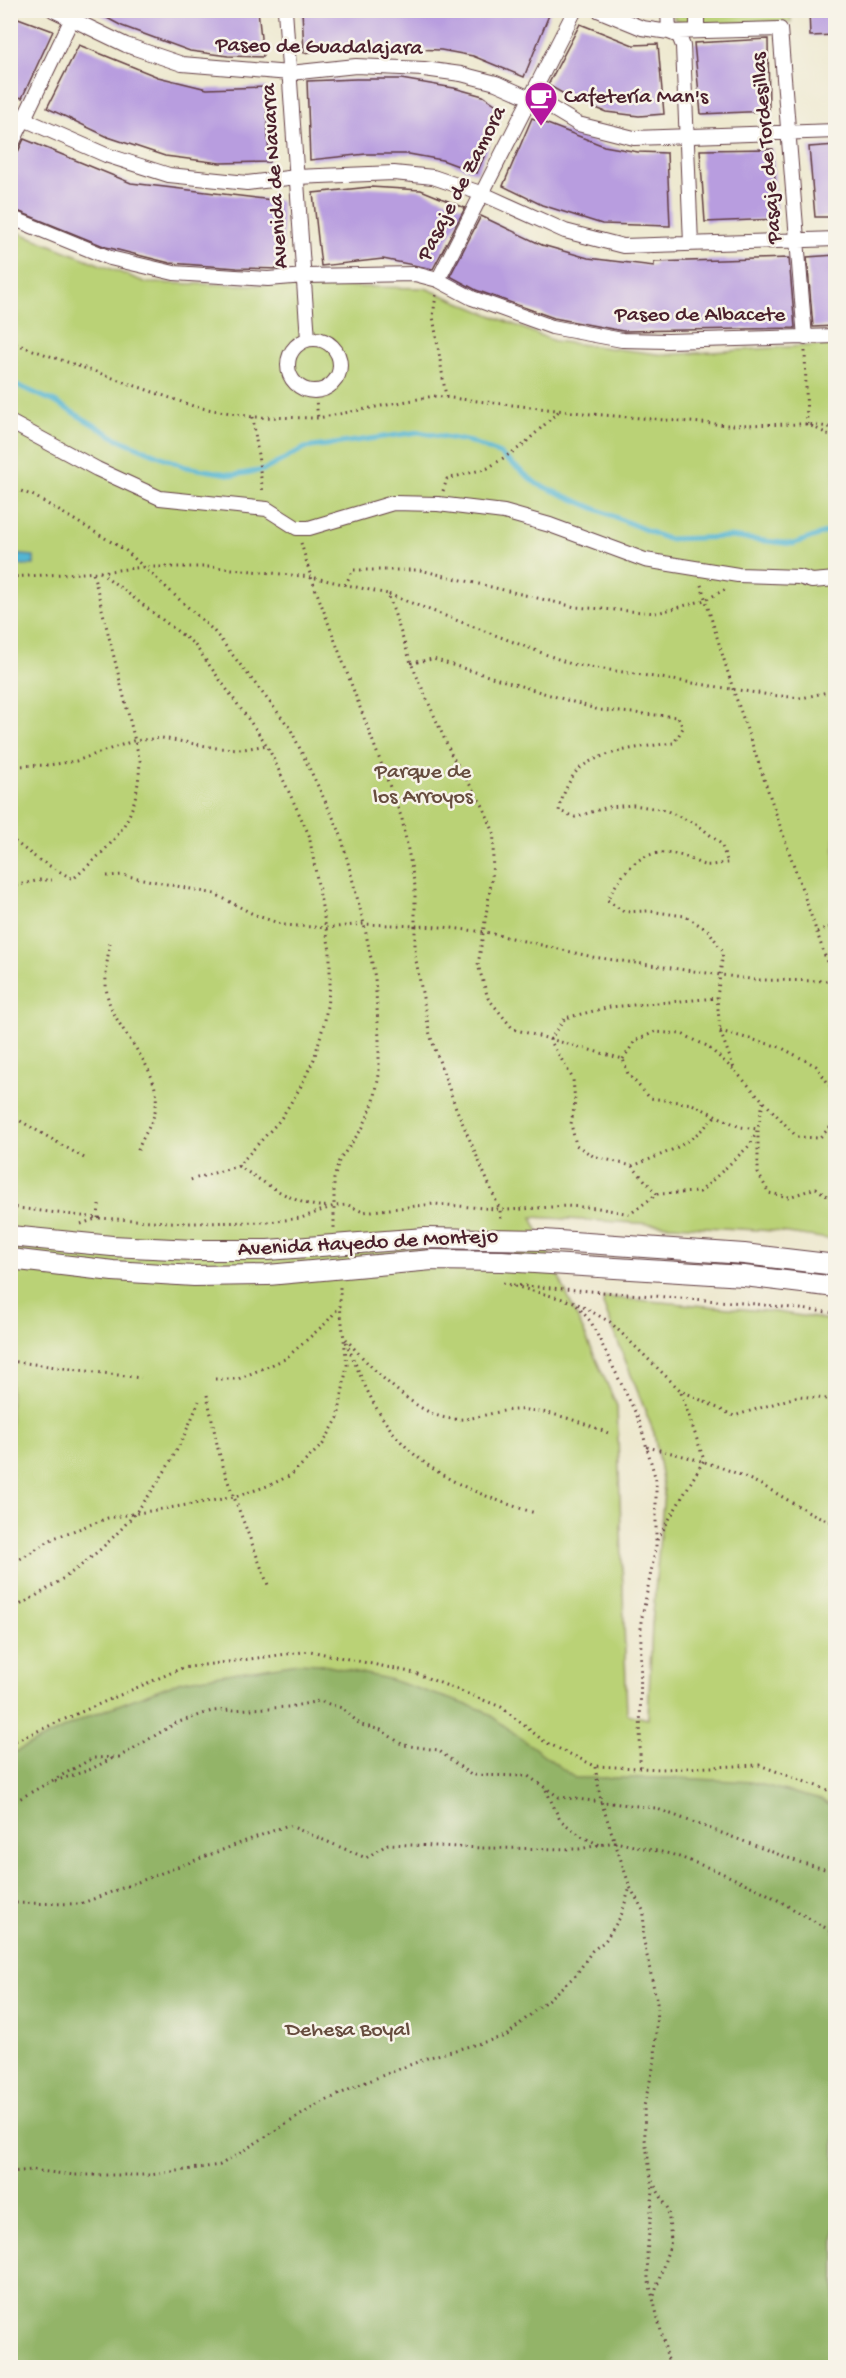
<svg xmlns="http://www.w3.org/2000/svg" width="846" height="2378" viewBox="0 0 846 2378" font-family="'Gochi Hand',sans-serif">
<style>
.green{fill:#bad276;stroke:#827850;stroke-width:1.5}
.forest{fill:#93b467;stroke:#6e6a49;stroke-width:1.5}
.water{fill:#53b5d2;stroke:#4e6a7e;stroke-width:1.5}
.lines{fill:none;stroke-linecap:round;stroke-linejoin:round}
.stream{stroke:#53b5d2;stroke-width:5}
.building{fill:#b89ddf}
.street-casing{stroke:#623d43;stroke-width:16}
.secondary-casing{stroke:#623d43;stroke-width:22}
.path{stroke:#623d43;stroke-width:3;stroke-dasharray:1.5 4.5;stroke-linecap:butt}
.street{stroke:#fff;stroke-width:14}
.secondary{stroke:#fff;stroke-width:20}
.labels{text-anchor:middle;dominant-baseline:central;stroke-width:5;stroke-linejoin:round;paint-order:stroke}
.street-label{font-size:22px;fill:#4a1f2b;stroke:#f7f3e8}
.poi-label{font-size:22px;fill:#4a1f2b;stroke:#f7f3e8;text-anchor:start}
.park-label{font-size:22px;fill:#664c3e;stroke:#f7f3e8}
</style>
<rect width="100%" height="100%" fill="#f7f3e8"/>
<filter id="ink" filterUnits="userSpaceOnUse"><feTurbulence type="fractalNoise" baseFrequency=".0167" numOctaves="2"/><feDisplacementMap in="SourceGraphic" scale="12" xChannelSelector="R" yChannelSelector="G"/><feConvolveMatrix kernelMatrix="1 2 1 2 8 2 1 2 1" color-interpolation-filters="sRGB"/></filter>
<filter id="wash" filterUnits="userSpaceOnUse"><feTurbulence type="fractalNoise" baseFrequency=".008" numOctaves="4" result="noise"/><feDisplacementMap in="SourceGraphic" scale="24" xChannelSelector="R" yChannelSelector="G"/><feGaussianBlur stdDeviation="1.35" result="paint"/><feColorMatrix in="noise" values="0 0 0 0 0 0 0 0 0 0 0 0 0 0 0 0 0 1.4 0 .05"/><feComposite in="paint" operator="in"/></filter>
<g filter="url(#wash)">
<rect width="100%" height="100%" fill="#ede8ce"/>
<path class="green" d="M 674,11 L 791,11 L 791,22 L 688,25 L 674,19 Z
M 10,229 L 147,283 L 425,288 L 554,341 L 665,355 L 835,344 L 835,1240 L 774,1231 L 532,1217 L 617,1406 L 627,1714 L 648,1719 L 652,1624 L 664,1492 L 654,1433 L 603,1304 L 604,1297 L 775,1312 L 835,1321 L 835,2367 L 11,2367 Z"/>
<path class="forest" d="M 298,1663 L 319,1664 L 388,1679 L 483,1710 L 575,1778 L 678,1778 L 751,1782 L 821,1800 L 835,1808 L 835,2367 L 11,2367 L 11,1754 L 87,1717 L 181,1681 Z"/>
<path class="water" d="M 10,554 L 34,556 L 34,565 L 11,565 Z"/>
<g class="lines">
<path class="stream" d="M 10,382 L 55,402 L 118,439 L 186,467 L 234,475 L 264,470 L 305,448 L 419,432 L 471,442 L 500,454 L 537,484 L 667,539 L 730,537 L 793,544 L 836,529"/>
</g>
<g id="blocks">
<path class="building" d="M 92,10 L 258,10 L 263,57 L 228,56 L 190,51 L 122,26 Z
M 302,10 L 551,10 L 524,77 L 473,56 L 441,50 L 347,47 L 304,53 Z
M 809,10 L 836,10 L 836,35 L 810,36 Z
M 10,15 L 53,31 L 22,98 L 10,94 Z
M 580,24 L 633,45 L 658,44 L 664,114 L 639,116 L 606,112 L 571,98 L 548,85 Z
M 768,39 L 769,111 L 701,114 L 694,43 Z
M 79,45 L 158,77 L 207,89 L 266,87 L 269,162 L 220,163 L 165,156 L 108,137 L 47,108 Z
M 356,79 L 401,79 L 454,88 L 483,96 L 504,110 L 477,173 L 442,160 L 409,154 L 366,154 L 310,160 L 307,81 Z
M 532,118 L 604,146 L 638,152 L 667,153 L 670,226 L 602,224 L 542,205 L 503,186 Z
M 24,139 L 131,183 L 281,201 L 285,269 L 237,268 L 170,263 L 106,247 L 10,208 L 10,157 L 18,152 Z
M 836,145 L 836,217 L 815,217 L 809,147 Z
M 773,149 L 777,219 L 705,222 L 700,150 Z
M 370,187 L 421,190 L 465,208 L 433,269 L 383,259 L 321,266 L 313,193 Z
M 481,216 L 542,245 L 588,258 L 654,266 L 654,262 L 789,258 L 795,328 L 623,331 L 554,318 L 476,290 L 450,276 Z
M 836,255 L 836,326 L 813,327 L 807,257 Z"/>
</g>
</g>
<g filter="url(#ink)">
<use href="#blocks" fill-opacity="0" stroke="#623d43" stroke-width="1.5"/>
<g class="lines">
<g class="street-casing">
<path id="street" d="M 53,10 L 126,45 L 182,64 L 290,73 L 356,66 L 424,69 L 461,74 L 496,83 L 548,106 L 578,124 L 634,138 L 836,131
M 285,10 L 308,339
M 598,10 L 642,28 L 669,32 L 679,36 L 683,46 L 691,244
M 668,10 L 669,32 L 780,29 L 805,338
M 697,10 L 697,31
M 10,113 L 106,155 L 169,175 L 247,183 L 296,177 L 394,173 L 433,177 L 483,194 L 565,231 L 623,246 L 836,239
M 10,148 L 76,10
M 10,217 L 110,258 L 174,273 L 268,279 L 305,276 L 415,274 L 438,280 L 472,298 L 552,327 L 622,340 L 668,341 L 836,336
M 438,280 L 575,10
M288 365a26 26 0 1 1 52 0a26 26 0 1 1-52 0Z
M 10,422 L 97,469 L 160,498 L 267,509 L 297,528 L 309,528 L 393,503 L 438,504 L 504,512 L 550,525 L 645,560 L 738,575 L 799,577 L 812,581 L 836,579"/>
</g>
<g class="secondary-casing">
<path id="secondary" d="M 10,1236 L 112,1246 L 193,1250 L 268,1250 L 425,1238 L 544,1240 L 744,1254 L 836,1265
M 10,1259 L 113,1271 L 194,1276 L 268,1275 L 432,1260 L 502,1261 L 744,1276 L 836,1287"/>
</g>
<path class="path" d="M 436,295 L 433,316 L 446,397
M 10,342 L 196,407 L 253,417 L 318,418 L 434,396 L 591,414 L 727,425 L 807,424 L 836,428
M 805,351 L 807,424 L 836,438
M 315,391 L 318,418
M 253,417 L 263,493
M 10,487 L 34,496 L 125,550 L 213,630 L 290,728 L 340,832 L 364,924 L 375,978 L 379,1038 L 379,1075 L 374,1101 L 363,1127 L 339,1161 L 334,1179 L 334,1228
M 443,491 L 447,479 L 488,468 L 522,446 L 559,411
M 301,543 L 311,577 L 402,819 L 415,886 L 415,955 L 430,1035 L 456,1108 L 500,1210 L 501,1222
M 100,572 L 194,644 L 267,745 L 309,835 L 330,951 L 330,985 L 325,1020 L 314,1059 L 300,1088 L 280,1120 L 238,1166 L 190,1180
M 10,577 L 100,572 L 144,567 L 213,567 L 311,577 L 388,594
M 345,585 L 353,570 L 420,570 L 575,607 L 657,613 L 705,600 L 728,588
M 701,585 L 733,689 L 836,988
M 411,663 L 433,659 L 599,710 L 678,717 L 683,728 L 674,743 C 647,746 595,751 576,772 C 567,783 562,797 559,811 L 575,817 L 608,807 L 634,805 L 665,810 L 698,825 L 721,844 L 728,863 C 721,863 712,866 705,865 C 698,864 691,858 683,856 C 643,844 625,868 607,900 L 624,912 L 648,911 L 685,916 L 709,931 L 723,952 L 717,998 L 720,1031 L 735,1071 L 797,1137 L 819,1138 L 836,1122
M 836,690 L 802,698 L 770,695 L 571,664 L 388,594 L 411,663 L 452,756 L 483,806 L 494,833 L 492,877 L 478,965 L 488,998 L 513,1029 L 623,1059 L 628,1074 L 650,1098 L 692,1104 L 740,1127 L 758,1129 L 758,1173 L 769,1193 L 789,1197 L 816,1188 L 836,1203
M 10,766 L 49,765 L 76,761 L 133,741 L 162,738 L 217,748 L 244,749 L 267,745
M 10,838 L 39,860 L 73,879 C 117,840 137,823 140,761 L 93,573
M 107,876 L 123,875 L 215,894 L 255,915 L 284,925 L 327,928 L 364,924 L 443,927 L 485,932 L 593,957 L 757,980 L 836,981
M 10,887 L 40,880 L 52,880
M 817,932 L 836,925
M 110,943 C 107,962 103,983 109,1002 C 121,1037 160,1067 156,1106 C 154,1123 142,1136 137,1153
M 720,1031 L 780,1047 L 816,1066 L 835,1093 L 836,1100
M 623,1059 L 635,1041 L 655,1032 L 682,1034 L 707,1046 L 733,1069
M 10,1115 L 86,1159
M 238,1166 C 263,1181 299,1209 328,1206
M 632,1166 C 669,1152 689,1146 716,1115
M 657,1194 L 700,1192 L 750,1145 L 758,1129 L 763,1102
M 10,1207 L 98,1218 L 187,1223 L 269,1222 L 301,1218 L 334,1206 L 348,1205 L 363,1212 L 434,1204 L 508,1210 L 566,1206 L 598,1208 L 630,1214 L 657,1194 L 632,1166 L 593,1156 L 576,1145 L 571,1124 L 575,1102 L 573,1079 L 550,1040 L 565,1018 L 610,1007 L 717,998
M 81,1224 L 98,1218 L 99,1205
M 503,1283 L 574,1302 L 591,1322 L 639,1420 L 656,1480 L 656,1547 L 641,1622 L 640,1768
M 513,1285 L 756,1304 L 836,1313
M 578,1304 L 610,1322 L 680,1390 L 734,1416 L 799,1396 L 836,1400
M 346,1339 C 367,1364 413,1412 446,1418 C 470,1423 490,1411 514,1410 C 543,1408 582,1422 608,1433
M 346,1342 C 357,1367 367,1394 382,1417 C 418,1473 475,1494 535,1513
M 10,1361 L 141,1378
M 215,1379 L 238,1379 L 285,1359 L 326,1323 L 340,1306 L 340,1285
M 207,1395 L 218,1449 L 227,1479 L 268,1585
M 647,1447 C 684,1456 719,1464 753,1481 C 781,1494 806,1514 836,1523
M 657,1540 L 704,1460 L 680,1390
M 10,1565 L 54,1538 L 108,1518 L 235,1497 L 270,1485 L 291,1475 L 323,1444 L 338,1418 L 347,1365 L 340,1306
M 10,1610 C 105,1561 160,1500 199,1401
M 10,1743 L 182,1668 L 310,1651 L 415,1673 L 501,1707 L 545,1742 L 595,1766 L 661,1769 L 759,1765 L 836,1793
M 595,1767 L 601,1801 L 630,1887 L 644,1912 L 643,1937 L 657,2003 L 655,2060 L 644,2106 L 645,2139 L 653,2190 L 647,2254 L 648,2278 L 670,2368
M 55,1781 L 89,1770 L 113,1758
M 546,1790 L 560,1820 L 581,1836 L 600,1845
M 10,1804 L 93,1758 L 119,1757 L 176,1723 L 212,1711 L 289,1707 L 319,1701 L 342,1708 L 361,1725 L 381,1730 L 403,1745 L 438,1750 L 471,1775 L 528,1776 L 559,1797 L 655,1808 L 799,1862 L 836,1872
M 10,1903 L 80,1904 L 288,1825 L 366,1858 L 388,1844 L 483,1848 L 579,1849 L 615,1842 L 671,1854 L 715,1870 L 764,1892 L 836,1934
M 10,2172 L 32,2170 L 73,2175 L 150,2175 L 220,2165 L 317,2105 L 361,2084 L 430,2057 L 506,2036 L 576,1975 L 592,1951 L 605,1941 L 621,1916 L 630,1887
M 652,2181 L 668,2209 L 671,2241 L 654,2296"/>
<use href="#street" class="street"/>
<use href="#secondary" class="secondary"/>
</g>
</g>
<defs>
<g id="cafe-pin" transform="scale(1.725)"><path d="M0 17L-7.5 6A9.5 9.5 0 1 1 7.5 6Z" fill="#b5179e" stroke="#f7f3e8"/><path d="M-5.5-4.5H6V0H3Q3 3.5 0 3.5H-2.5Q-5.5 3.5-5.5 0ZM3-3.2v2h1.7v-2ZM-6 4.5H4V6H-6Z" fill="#fff"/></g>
</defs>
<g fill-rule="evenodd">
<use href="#cafe-pin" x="541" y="98"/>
</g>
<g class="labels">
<g class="street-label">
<text transform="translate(319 48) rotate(1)">Paseo de Guadalajara</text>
<text transform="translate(768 148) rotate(-95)">Pasaje de Tordesillas</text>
<text transform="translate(276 176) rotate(-94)">Avenida de Navarra</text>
<text transform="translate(463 184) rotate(-63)">Pasaje de Zamora</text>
<text x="700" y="316">Paseo de Albacete</text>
<text transform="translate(368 1244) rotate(-3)">Avenida Hayedo de Montejo</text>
</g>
<g class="poi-label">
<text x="564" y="98">Cafetería Man's</text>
</g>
<g class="park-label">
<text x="423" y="773">Parque de<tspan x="423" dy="25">los Arroyos</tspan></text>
<text x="348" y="2031">Dehesa Boyal</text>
</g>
</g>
<rect width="846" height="2378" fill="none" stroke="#f7f3e8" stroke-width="36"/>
</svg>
